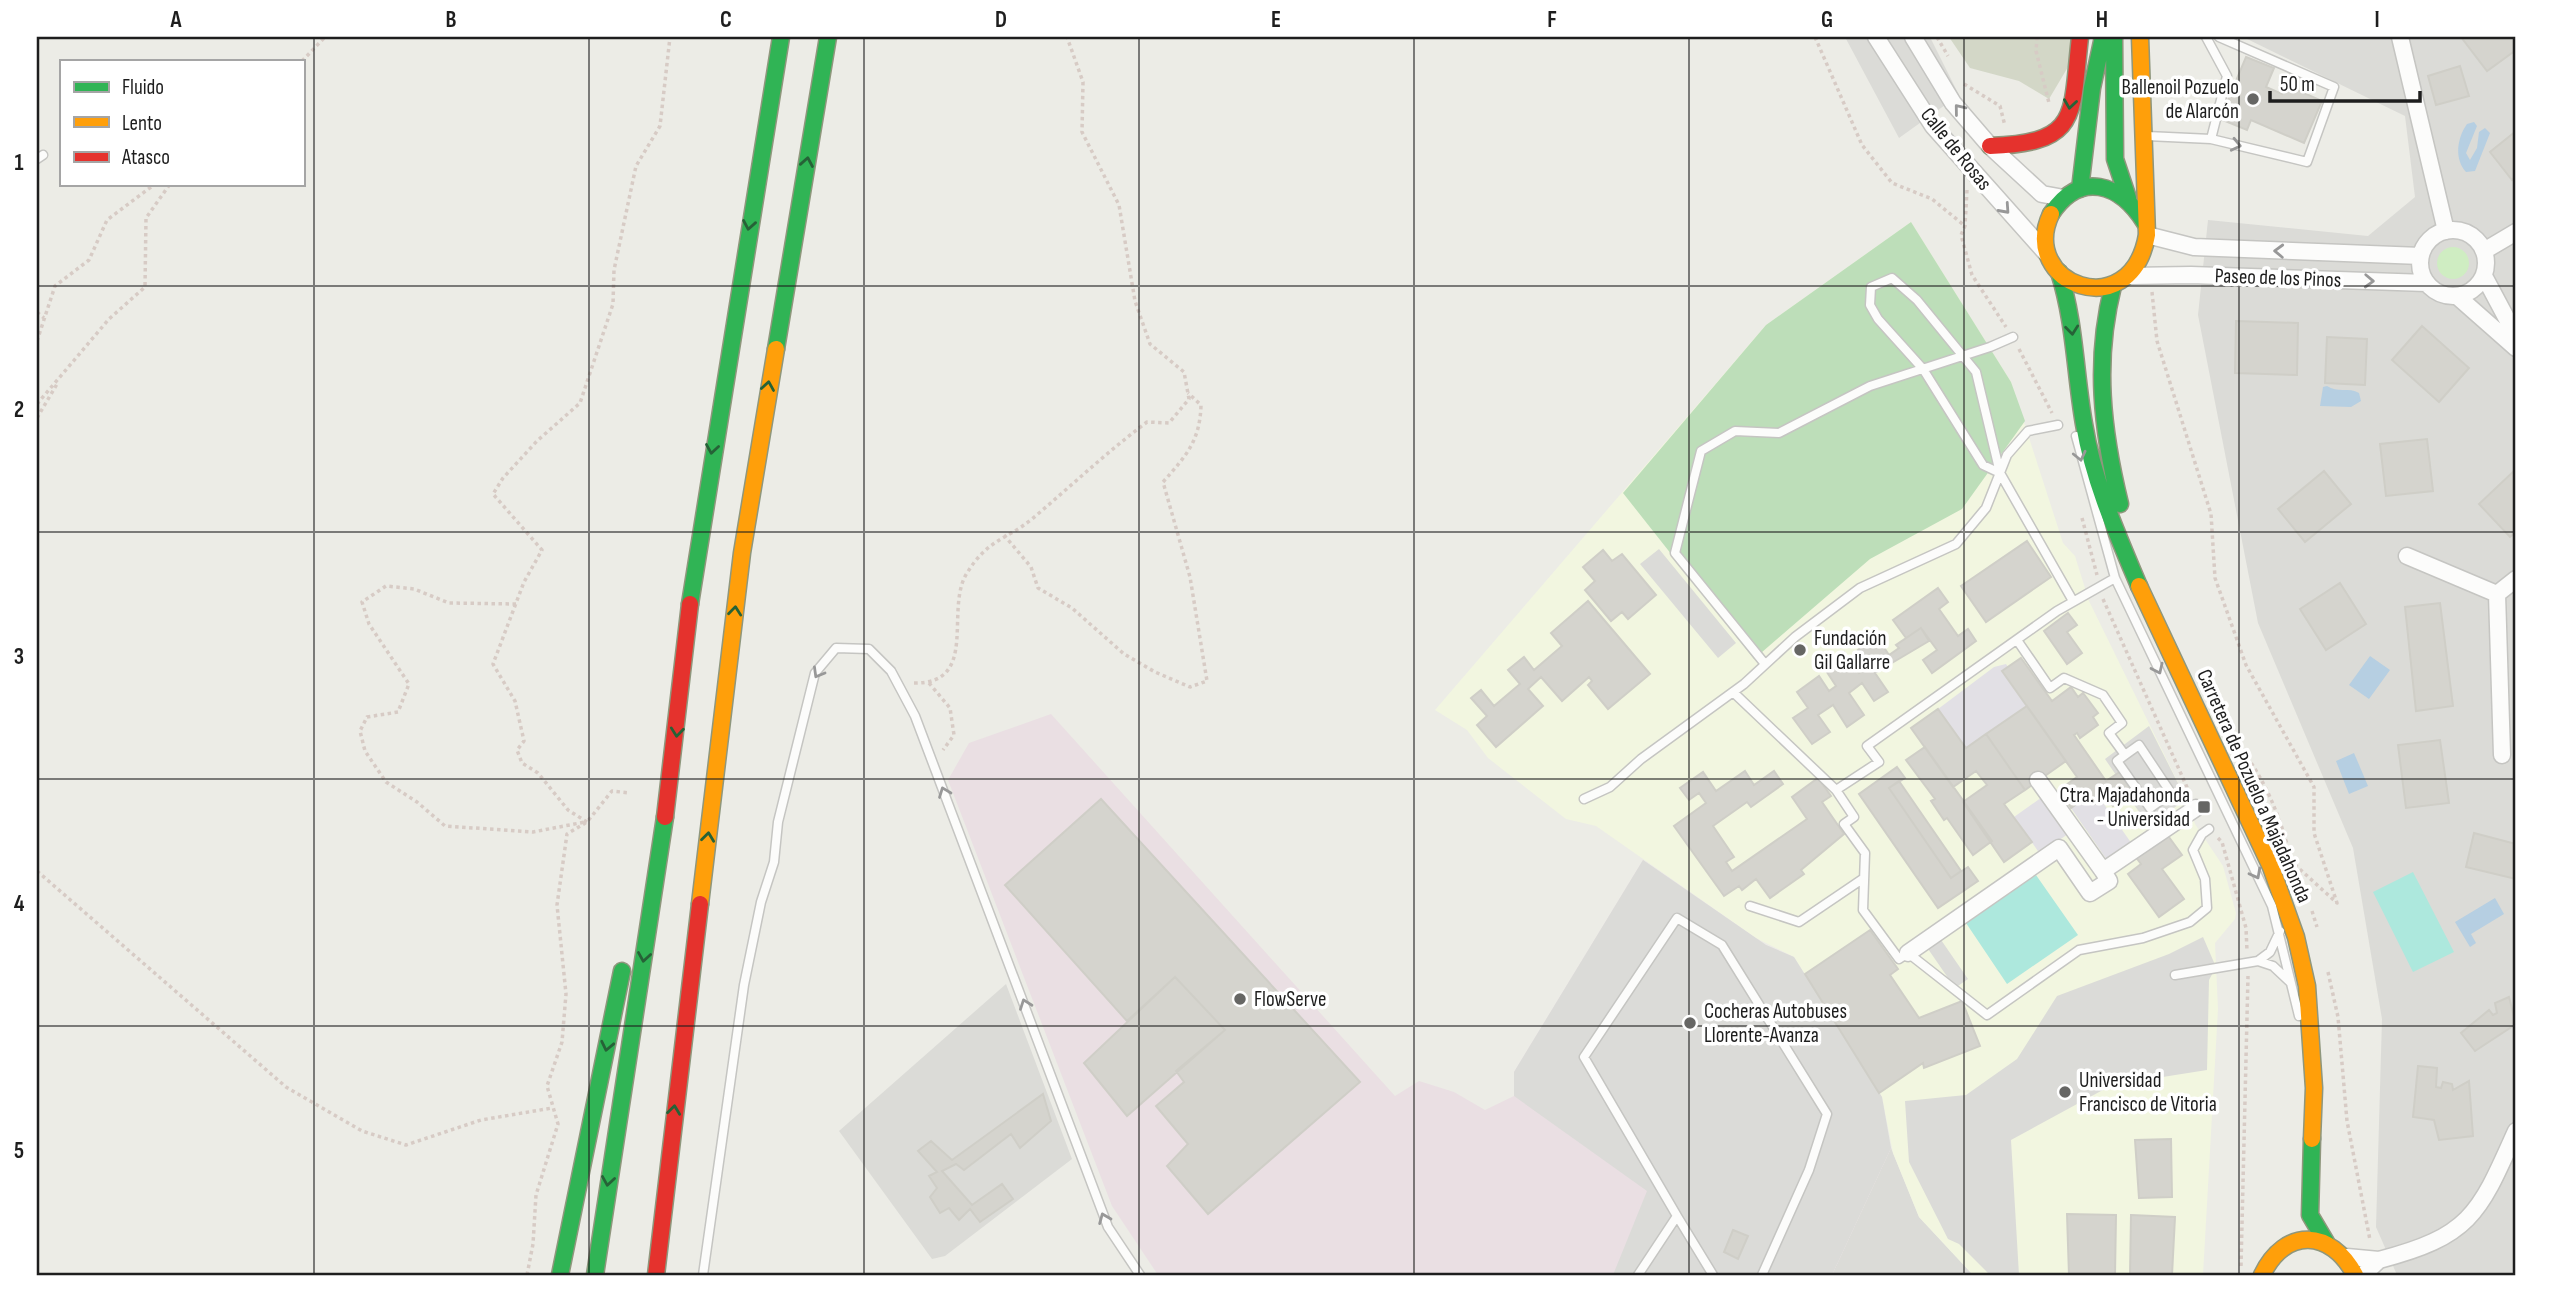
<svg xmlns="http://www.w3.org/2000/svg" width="2553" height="1312" viewBox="0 0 2553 1312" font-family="'Sofia Sans Condensed',sans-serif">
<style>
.residential{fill:#dbdbd7}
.industrial{fill:#eadfe3}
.education{fill:#f2f6e0}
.construction{fill:#d3d7c7}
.grass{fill:#cfedc2}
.forest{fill:#bddeb9}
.pitch{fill:#ade8dd}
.parking{fill:#dbdbd8}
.plaza{fill:#e2e0e5}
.water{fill:#b6cfe2}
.building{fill:#d5d4ce;stroke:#cfcec7;stroke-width:2}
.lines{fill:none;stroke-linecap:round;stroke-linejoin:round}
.lane-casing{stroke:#c5c5c2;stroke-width:11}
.street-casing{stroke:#c5c5c2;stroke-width:19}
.fast-casing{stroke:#8f977d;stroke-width:19}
.slow-casing{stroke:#8f977d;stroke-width:19}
.jam-casing{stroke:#8f977d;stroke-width:19}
.path{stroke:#d7cbc5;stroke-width:3.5;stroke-dasharray:3.5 3.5;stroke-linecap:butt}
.lane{stroke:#fcfcfb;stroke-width:8}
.street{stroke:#fcfcfb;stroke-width:16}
.fast{stroke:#30b455;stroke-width:16}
.slow{stroke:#ff9f0a;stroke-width:16}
.jam{stroke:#e5322d;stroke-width:16}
.oneway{stroke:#266237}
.oneway2{stroke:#989898}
.grid{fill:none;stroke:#1e1e1e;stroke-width:2;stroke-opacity:0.55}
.poi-dot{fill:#666664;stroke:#fff;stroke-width:2.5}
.labels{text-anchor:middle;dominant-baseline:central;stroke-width:7;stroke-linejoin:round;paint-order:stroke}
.poi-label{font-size:21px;fill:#1e1e1e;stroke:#fff;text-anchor:start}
.street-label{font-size:21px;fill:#1e1e1e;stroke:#fff}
.neatline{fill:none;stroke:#1e1e1e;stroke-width:2.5}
.grid-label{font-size:23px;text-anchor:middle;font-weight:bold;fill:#1e1e1e}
</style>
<rect width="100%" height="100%" fill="#ecece6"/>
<path class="residential" d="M 1845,37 L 1930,37 L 1959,95 L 1899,138 Z
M 2243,37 L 2516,37 L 2516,1275 L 2397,1275 L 2376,1227 L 2382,1019 L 2353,848 L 2258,623 L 2198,315 L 2208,220 L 2368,236 L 2415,197 L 2405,116 Z
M 1006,984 L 1072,1159 L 945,1256 L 932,1259 L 839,1131 Z
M 1891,1148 L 1919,1217 L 1973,1275 L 1832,1275 Z"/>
<path class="industrial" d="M 1051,714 L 1395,1096 L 1419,1081 L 1454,1092 L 1485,1110 L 1514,1096 L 1514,1072 L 1643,860 L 1766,945 L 1794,957 L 1891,1148 L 1832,1275 L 1158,1275 L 1112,1206 L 948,780 L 969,743 Z"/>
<path class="education" d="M 1911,222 L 2011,382 L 2063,543 L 2075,556 L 2089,601 L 2191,809 L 2195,824 L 2223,866 L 2236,913 L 2235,919 L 2215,943 L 2218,1009 L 2203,1275 L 1973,1275 L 1919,1217 L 1893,1153 L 1882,1097 L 1794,957 L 1756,938 L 1596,826 L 1566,819 L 1488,758 L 1467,730 L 1435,710 L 1766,325 Z"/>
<path class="construction" d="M 1949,37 L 2071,37 L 2068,67 L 2049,99 L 2019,81 L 1970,68 Z"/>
<path class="grass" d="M2437 263a16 16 0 1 1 32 0a16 16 0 1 1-32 0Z"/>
<path class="forest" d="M 1911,222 L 2011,382 L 2025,421 L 1962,509 L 1870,559 L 1754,659 L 1623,493 L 1766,325 Z"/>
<path class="pitch" d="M 2413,872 L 2454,952 L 2413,972 L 2373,892 Z
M 2036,875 L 2078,935 L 2007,984 L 1966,923 Z"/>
<path class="parking" d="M 1659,549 L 1736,643 L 1718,658 L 1640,564 Z
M 2149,726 L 2186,799 L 2163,816 L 2142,816 L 2128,796 L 2135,791 L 2121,771 L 2116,775 L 2105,759 Z
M 1643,860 L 1766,945 L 1794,957 L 1882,1097 L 1891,1148 L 1832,1275 L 1613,1275 L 1647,1191 L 1514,1096 L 1514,1072 Z
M 1939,937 L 1968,979 L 1955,988 L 1926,946 Z
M 2203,937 L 2216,967 L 2209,980 L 2207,1070 L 2112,1085 L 2011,1140 L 2019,1275 L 1990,1275 L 1959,1244 L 1948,1239 L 1909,1162 L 1905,1101 L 1966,1095 L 2017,1059 L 2057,996 L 2169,954 Z"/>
<path class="plaza" d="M 2006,664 L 2008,667 L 2002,672 L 2027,706 L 1966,748 L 1938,709 L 1994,667 Z
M 2045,795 L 2072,831 L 2040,854 L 2014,817 Z
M 2089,795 L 2095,804 L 2101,800 L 2132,844 L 2107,860 L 2071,808 Z"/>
<path class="water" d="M 2474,122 L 2477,126 L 2466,153 L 2470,160 L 2477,148 L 2479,132 L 2485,128 L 2490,133 L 2475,171 L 2466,172 C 2454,159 2457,138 2467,124 Z
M 2327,386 C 2337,393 2349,387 2359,393 L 2361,401 L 2351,407 L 2320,406 L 2323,387 Z
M 2370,656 L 2390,670 L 2369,699 L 2349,685 Z
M 2354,753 L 2368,786 L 2349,794 L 2336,761 Z
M 2495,898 L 2504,914 L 2471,934 L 2476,943 L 2470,947 L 2455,922 Z"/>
<path class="building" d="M 2461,37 L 2516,37 L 2516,50 L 2487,71 Z
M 2246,57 L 2274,68 L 2266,87 L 2282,94 L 2286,85 L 2322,101 L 2304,143 L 2251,120 L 2247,130 L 2220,119 Z
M 2460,66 L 2469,96 L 2436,105 L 2428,76 Z
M 2516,131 L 2516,176 L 2512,180 L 2490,152 Z
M 2236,321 L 2298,323 L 2297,375 L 2235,373 Z
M 2422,326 L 2469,368 L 2439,402 L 2392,360 Z
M 2327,337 L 2367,339 L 2365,385 L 2325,383 Z
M 2427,439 L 2433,491 L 2386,496 L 2380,444 Z
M 2516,469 L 2516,532 L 2510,537 L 2479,504 Z
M 2324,471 L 2351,504 L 2305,542 L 2278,509 Z
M 2027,541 L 2051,577 L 1986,622 L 1961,586 Z
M 1603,550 L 1612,561 L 1622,554 L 1656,595 L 1628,619 L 1622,612 L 1611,621 L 1585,590 L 1595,581 L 1583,567 Z
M 2340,583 L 2366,624 L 2326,650 L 2300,609 Z
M 1938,588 L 1948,602 L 1939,609 L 1958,636 L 1968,629 L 1976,641 L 1932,673 L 1923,660 L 1937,650 L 1921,628 L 1906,638 L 1893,620 Z
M 1588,601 L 1650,674 L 1608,709 L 1588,685 L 1592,681 L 1589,677 L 1562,701 L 1541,677 L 1528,689 L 1543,706 L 1496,747 L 1477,725 L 1487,716 L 1471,698 L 1481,690 L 1494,706 L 1520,684 L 1508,670 L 1524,657 L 1534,670 L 1562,646 L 1551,633 Z
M 2440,603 L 2453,706 L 2416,711 L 2405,607 Z
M 2068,613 L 2077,625 L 2067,632 L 2082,653 L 2067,664 L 2044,631 Z
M 1921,628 L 1929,641 L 1875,673 L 1888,692 L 1874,701 L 1862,683 L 1849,693 L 1864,715 L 1847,727 L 1833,705 L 1818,715 L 1830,732 L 1812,744 L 1793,718 L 1808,708 L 1797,692 L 1819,676 L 1829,691 L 1836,686 L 1823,666 L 1844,652 L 1859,673 L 1869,666 L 1858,650 L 1877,637 L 1889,655 L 1899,648 L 1896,645 Z
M 2021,658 L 2052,701 L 2071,687 L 2078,697 L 2083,693 L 2098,713 L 2093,717 L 2098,725 L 2080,738 L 2077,733 L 2074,735 L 2106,781 L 2121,771 L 2135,791 L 2113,806 L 2106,797 L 2095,804 L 2089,795 L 2071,808 L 2059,790 L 2077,777 L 2002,671 Z
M 2027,706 L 2066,761 L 2025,790 L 1986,734 Z
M 1938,709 L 1966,748 L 1986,734 L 2025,790 L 2004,804 L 2032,842 L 2004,862 L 1963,802 L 1987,785 L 1976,771 L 1953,787 L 1911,728 Z
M 2440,740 L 2449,803 L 2406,808 L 2398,745 Z
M 1925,747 L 1992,841 L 1973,855 L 1947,818 L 1944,820 L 1931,801 L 1935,799 L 1906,760 Z
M 1897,767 L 1905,778 L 1889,788 L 1951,878 L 1968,867 L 1978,881 L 1938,908 L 1859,794 Z
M 1745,771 L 1754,785 L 1774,771 L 1783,784 L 1751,807 L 1747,802 L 1713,826 L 1734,857 L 1726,862 L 1732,871 L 1807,819 L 1792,797 L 1818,778 L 1831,796 L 1822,802 L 1844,834 L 1801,870 L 1804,874 L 1770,898 L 1756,879 L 1742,890 L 1739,886 L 1724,896 L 1674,826 L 1706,803 L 1699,793 L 1689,800 L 1680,788 L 1703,772 L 1716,791 Z
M 1899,781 L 1961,871 L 1951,878 L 1889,788 Z
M 1101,799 L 1360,1082 L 1208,1214 L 1167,1166 L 1188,1144 L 1156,1106 L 1184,1082 L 1176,1071 L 1225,1030 L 1175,977 L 1127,1021 L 1005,885 Z
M 2166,833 L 2182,855 L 2162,869 L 2184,899 L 2159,917 L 2128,874 L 2141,864 L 2135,856 Z
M 2474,833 L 2516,844 L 2516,879 L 2466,867 Z
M 1870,930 L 1898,969 L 1890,975 L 1919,1018 L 1962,1001 L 1980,1046 L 1924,1068 L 1923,1063 L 1879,1093 L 1805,974 Z
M 1175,977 L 1225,1030 L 1127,1116 L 1084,1063 Z
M 2509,997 L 2516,1024 L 2475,1051 L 2461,1033 L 2489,1010 L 2493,1015 L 2497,1013 L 2495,1003 Z
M 2418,1066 L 2437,1068 L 2436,1087 L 2441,1088 L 2443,1082 L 2452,1084 L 2453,1090 L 2469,1081 L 2473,1136 L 2439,1140 L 2434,1120 L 2413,1117 Z
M 1043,1094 L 1051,1121 L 1020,1148 L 1011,1134 L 964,1170 L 956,1164 L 942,1171 L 972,1205 L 1002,1184 L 1013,1199 L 980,1222 L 970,1209 L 959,1220 L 949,1208 L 940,1213 L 930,1197 L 937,1188 L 929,1176 L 937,1172 L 918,1151 L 931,1141 L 952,1160 Z
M 2171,1139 L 2172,1197 L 2139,1198 L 2135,1140 Z
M 2067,1214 L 2116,1215 L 2115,1275 L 2069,1275 Z
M 2131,1215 L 2175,1217 L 2172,1275 L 2130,1275 Z
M 1733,1230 L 1748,1236 L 1738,1259 L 1724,1252 Z"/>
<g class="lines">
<g class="lane-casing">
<path id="lane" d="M 2206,37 L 2227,76 L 2211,139
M 2147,136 L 2211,139 L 2307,162 L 2334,87 L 2219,37
M 37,159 L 43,155
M 2076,436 L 2115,578 L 2272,906 L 2299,1016
M 2000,473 L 1983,465 L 1923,369 L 1878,319 L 1870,305 L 1871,287 L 1892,278 L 1917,300 L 1976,372 L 2000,473 L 2073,601
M 2115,578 L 2057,611 L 1867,746 L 1879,762 L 1836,790 L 1854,817 L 1844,824 L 1865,853 L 1863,910 L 1899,959 L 1908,953 L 1987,1015 L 2079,950 L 2143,938 L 2190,922 L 2207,908 L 2205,879 L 2193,850 L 2202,834 L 2209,829
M 2017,640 L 2050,688 L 2064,678 L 2103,695 L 2122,723 L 2109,733 L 2125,755 L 2117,761 L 2150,808 L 2171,793 L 2139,745 L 2125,755
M 1765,664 L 1675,553 L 1701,451 L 1735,431 L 1779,433 L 1870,386 L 1990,347 L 2013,337
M 1733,692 L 1836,790
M 1584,799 L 1610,787 L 1641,759 L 1744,684 L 1795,637 L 1860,588 L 1956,544 L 1986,508 L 2007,455 L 2028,431 L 2058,425
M 1750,906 L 1799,922 L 1864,878
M 2258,961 L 2270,952 L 2280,931
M 2175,975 L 2258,961 L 2273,966 L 2290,982
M 1677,1216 L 1713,1275
M 703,1275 L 744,985 L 761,902 L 774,862 L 778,822 L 815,673 L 836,648 L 869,649 L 891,671 L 915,716 L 1108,1227 L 1140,1275
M 1638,1275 L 1677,1216 L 1584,1057 L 1677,918 L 1722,945 L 1827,1114 L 1809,1170 L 1762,1275"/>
</g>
<g class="street-casing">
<path id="street" d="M 1876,37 L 1933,126 L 2046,253
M 1913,37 L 1953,103 L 1990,146 L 2042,194 L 2064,198
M 2400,37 L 2446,231
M2420 263a33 33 0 1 1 66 0a33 33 0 1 1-66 0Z
M 2147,235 L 2194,247 L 2421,256
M 2484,251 L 2516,232
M 2130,276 L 2191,275 L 2427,283
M 2484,276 L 2516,336
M 2457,296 L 2516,348
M 2407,556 L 2497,594 L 2502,755
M 2497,594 L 2516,579
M 2038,780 L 2103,871
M 1908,953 L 2059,848 L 2090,893 L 2109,881 L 2103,871 L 2196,808
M 2347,1257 L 2379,1260 L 2363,1275
M 2379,1260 C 2471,1236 2479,1214 2516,1131"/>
</g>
<g class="fast-casing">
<path id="fast" d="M 2114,37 L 2115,159 L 2128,198
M 2080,189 L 2092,88 L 2103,37
M 2051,214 C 2080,170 2120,183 2145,223
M 2059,272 C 2075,322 2075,373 2084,424 C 2093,480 2117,534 2139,586
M 2113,286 C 2094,361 2102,430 2120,504
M 776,349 L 828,37
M 690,604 L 781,37
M 2312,1139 L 2310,1215 L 2326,1242
M 560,1275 L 622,971
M 595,1275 L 665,817"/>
</g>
<g class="slow-casing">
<path id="slow" d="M 2051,214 C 2018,284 2131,327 2147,235 L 2140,37
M 2139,586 L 2271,867 L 2296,937 L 2307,986 L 2314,1088 L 2312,1139
M 700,904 L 742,553 L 776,349
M 2262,1275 C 2285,1227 2331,1229 2355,1275"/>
</g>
<g class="jam-casing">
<path id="jam" d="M 1990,146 C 2081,143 2071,115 2080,37
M 665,817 L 690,604
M 656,1275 L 700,904"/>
</g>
<path class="path" d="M 1815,37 L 1862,145 L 1892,183 L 1932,199 L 1965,226
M 1937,37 L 1948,56
M 2037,37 L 2036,51 L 2049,103
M 302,61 L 325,37
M 1964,84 L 2000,106 L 2005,126
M 1967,190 L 1965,226 L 1961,235 L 1972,275 L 2006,327
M 2152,292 L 2157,341 L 2211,514 L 2215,578 L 2246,665 L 2314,787 L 2314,833 L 2337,903 L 2293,863
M 37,312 L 44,318
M 37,341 L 55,286 L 89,260 L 107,220 L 155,184
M 2019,349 L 2052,413
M 37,404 L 109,319 L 145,287 L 146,218 L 170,184
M 37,418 L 57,384
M 2082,518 L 2097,575
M 1004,535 L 1031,567 L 1038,588 L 1072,608 L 1124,654 L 1155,672 L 1190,687 L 1207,681 L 1190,577 L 1163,482 C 1186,456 1200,441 1201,405 L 1188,393
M 2103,599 L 2190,794
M 516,604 L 449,603 L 414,589 L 386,586 L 362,602 L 369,624 L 409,684 L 398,712 L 367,717 L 360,731 L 365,751 L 386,782 L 417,802 L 445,826 L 533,832 L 585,822
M 914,683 C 980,684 944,609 967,573 C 988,539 1006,540 1032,519 C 1071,486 1107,452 1147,422 L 1169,423 L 1189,399 L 1184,372 L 1150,344 L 1135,301 L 1119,205 L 1082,132 L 1083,82 L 1067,37
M 929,683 L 950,708 L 954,735 L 943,750
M 2239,746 C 2264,778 2279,813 2289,852
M 587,822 L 568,810 L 538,773 L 522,763 L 517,750 L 524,741 L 515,701 L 493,664 L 524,582 L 542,550 L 493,494 L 503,478 L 537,441 L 580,403 L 613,304 L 614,270 L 636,166 L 660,126 L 670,37
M 2218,838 L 2222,842 L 2246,928 L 2247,951
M 37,871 L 286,1087 L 362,1131 L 406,1145 L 481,1120 L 552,1108
M 2312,911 L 2317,927
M 2328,972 L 2338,1017 L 2347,1121 L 2370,1240
M 2241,1266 L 2248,976
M 527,1275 L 533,1244 L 536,1195 L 558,1124 L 547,1086 L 562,1042 L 566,994 L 557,905 L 567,834 L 587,822 L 612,791 L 630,793"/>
<use href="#lane" class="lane"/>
<use href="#street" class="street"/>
<use href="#fast" class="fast"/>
<use href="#slow" class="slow"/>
<use href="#jam" class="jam"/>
</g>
<defs><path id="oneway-chevron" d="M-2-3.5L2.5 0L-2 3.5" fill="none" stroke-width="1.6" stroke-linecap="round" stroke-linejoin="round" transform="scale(1.75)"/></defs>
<g class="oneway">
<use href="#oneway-chevron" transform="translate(2070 104) rotate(98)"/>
<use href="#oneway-chevron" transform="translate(807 162) rotate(-80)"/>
<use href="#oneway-chevron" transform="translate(749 225) rotate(100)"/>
<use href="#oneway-chevron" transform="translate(2072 330) rotate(84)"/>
<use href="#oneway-chevron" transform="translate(768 386) rotate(-81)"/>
<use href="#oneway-chevron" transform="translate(712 449) rotate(99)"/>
<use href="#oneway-chevron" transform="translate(735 611) rotate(-84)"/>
<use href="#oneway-chevron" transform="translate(677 732) rotate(96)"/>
<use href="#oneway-chevron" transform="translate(708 837) rotate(-83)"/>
<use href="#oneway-chevron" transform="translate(644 957) rotate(99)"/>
<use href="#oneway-chevron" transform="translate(607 1046) rotate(102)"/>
<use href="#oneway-chevron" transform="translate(674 1110) rotate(-83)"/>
<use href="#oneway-chevron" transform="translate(608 1181) rotate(99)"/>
</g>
<g class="oneway2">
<use href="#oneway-chevron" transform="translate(1959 109) rotate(-129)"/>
<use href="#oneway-chevron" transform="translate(2236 145) rotate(13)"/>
<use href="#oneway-chevron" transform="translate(2005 209) rotate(48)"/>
<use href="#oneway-chevron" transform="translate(2279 251) rotate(-178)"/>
<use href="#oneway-chevron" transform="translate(2369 281) rotate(2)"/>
<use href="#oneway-chevron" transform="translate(2080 456) rotate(77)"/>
<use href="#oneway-chevron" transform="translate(2158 669) rotate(65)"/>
<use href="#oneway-chevron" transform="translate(818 673) rotate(120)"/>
<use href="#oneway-chevron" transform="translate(944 792) rotate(-111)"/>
<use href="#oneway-chevron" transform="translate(2256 874) rotate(62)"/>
<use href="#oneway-chevron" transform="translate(1025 1004) rotate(-110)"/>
<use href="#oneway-chevron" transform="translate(1104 1218) rotate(-112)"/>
</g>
<path class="grid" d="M 314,37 L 314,1275M 589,37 L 589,1275M 864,37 L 864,1275M 1139,37 L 1139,1275M 1414,37 L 1414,1275M 1689,37 L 1689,1275M 1964,37 L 1964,1275M 2239,37 L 2239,1275M 37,286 L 2516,286M 37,532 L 2516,532M 37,779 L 2516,779M 37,1026 L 2516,1026"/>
<g class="poi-dot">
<circle cx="2253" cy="99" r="7"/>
<circle cx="1800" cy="650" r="7"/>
<rect x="2197" y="800" width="14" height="14" rx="3.5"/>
<circle cx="1240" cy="999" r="7"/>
<circle cx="1690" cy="1023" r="7"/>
<circle cx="2065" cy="1092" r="7"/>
</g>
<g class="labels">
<g class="poi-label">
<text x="2239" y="87" text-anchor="end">Ballenoil Pozuelo<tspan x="2239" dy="24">de Alarcón</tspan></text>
<text x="1814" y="638">Fundación<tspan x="1814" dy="24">Gil Gallarre</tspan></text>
<text x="2190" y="795" text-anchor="end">Ctra. Majadahonda<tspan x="2190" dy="24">- Universidad</tspan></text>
<text x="1254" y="999">FlowServe</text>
<text x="1704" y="1011">Cocheras Autobuses<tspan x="1704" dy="24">Llorente-Avanza</tspan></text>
<text x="2079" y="1080">Universidad<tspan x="2079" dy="24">Francisco de Vitoria</tspan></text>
</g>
<g class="street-label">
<text transform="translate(1956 149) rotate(51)">Calle de Rosas</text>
<text transform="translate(2278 278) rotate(2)">Paseo de los Pinos</text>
<text transform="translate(2254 786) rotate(66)">Carretera de Pozuelo a Majadahonda</text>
</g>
</g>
<rect width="2553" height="1312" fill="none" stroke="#ffffff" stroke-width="77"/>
<rect x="60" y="60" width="245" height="126" fill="#ffffff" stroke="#a5a5a5" stroke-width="2"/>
<rect x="74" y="82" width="35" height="10" fill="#30b455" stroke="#a5a5a5" stroke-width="2"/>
<text x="122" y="94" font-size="21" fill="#1e1e1e">Fluido</text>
<rect x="74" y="117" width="35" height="10" fill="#ff9f0a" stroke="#a5a5a5" stroke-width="2"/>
<text x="122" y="130" font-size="21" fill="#1e1e1e">Lento</text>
<rect x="74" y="152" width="35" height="10" fill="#e5322d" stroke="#a5a5a5" stroke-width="2"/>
<text x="122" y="164" font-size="21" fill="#1e1e1e">Atasco</text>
<path d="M2270 91v10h150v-10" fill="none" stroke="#1e1e1e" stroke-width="3.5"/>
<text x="2280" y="91" font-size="21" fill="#1e1e1e" stroke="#ffffff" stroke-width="5" paint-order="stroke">50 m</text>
<rect x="38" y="38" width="2476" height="1236" class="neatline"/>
<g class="grid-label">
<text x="176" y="27">A</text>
<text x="451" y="27">B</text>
<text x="726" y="27">C</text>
<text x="1001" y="27">D</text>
<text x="1276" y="27">E</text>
<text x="1552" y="27">F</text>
<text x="1827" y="27">G</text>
<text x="2102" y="27">H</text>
<text x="2377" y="27">I</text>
<text x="19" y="170">1</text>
<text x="19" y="417">2</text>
<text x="19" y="664">3</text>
<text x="19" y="911">4</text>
<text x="19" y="1158">5</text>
</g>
</svg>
